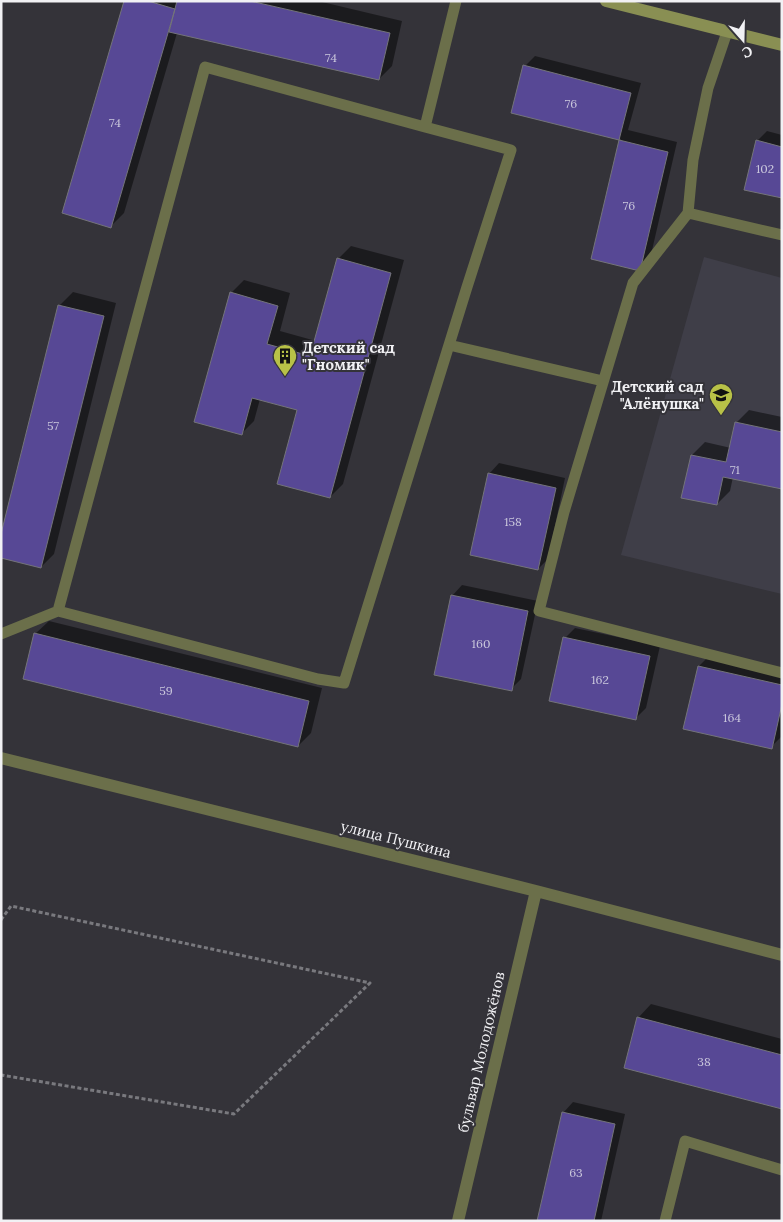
<svg xmlns="http://www.w3.org/2000/svg" width="783" height="1222" viewBox="0 0 783 1222" font-family="Lora,serif">
<style>
.built{fill:#3f3e48}
.shadow{fill:#0007}
.building{fill:#574895;stroke:#74747a}
.lines{fill:none;stroke-linecap:round;stroke-linejoin:round}
.path{stroke:#79797e;stroke-width:3;stroke-dasharray:4 2.5;stroke-linecap:butt}
.lane{stroke:#6b6f4a;stroke-width:11}
.street{stroke:#6b6f4a;stroke-width:12}
.secondary{stroke:#898f53;stroke-width:12}
.labels{text-anchor:middle;dominant-baseline:central;stroke-width:4;stroke-linejoin:round;paint-order:stroke}
.number-label{font-size:12px;fill:#cac7dc}
.poi-label{font-size:15px;font-weight:bold;fill:#f1f1f4;stroke:#343339;text-anchor:start}
.street-label{font-size:15px;fill:#f1f1f4;stroke:#343339}
</style>
<rect width="100%" height="100%" fill="#343339"/>
<path class="built" d="M 704,257 L 782,278 L 782,594 L 621,555 Z"/>
<path class="shadow" d="M 126,1 L 318,1 L 402,21 L 392,66 L 379,79 L 177,33 L 124,213 L 111,226 Z
M 535,56 L 641,83 L 628,130 L 677,142 L 650,259 L 640,269 L 593,258 L 621,139 L 513,112 L 525,66 Z
M 767,131 L 782,135 L 782,197 L 757,141 Z
M 351,246 L 404,260 L 343,484 L 330,497 L 299,409 L 260,399 L 254,421 L 241,434 L 231,293 L 244,280 L 290,293 L 280,331 L 316,341 L 338,259 Z
M 73,292 L 116,303 L 54,554 L 41,567 L 60,305 Z
M 749,410 L 782,417 L 782,488 L 733,477 L 730,491 L 717,504 L 683,497 L 692,455 L 705,442 L 731,448 L 736,423 Z
M 499,463 L 565,478 L 548,559 L 538,569 L 489,474 Z
M 462,585 L 538,601 L 521,679 L 511,689 L 452,596 Z
M 49,621 L 322,688 L 311,733 L 298,746 L 35,634 Z
M 575,628 L 660,646 L 646,708 L 636,718 L 565,638 Z
M 709,656 L 782,673 L 782,736 L 771,747 L 699,666 Z
M 651,1004 L 782,1039 L 782,1108 L 638,1018 Z
M 573,1102 L 625,1114 L 601,1221 L 538,1221 L 563,1113 Z"/>
<path class="building" d="M 124,1 L 148,1 L 175,9 L 111,228 L 62,213 Z
M 177,1 L 250,1 L 390,33 L 379,80 L 169,32 Z
M 523,65 L 631,93 L 619,140 L 511,113 Z
M 619,140 L 668,152 L 640,271 L 591,259 Z
M 756,140 L 782,147 L 782,198 L 744,190 Z
M 337,258 L 391,273 L 330,498 L 277,484 L 297,410 L 252,398 L 242,435 L 194,422 L 230,292 L 278,306 L 267,344 L 310,356 Z
M 58,305 L 104,316 L 41,568 L 1,558 L 1,534 Z
M 735,422 L 782,432 L 782,489 L 723,477 L 717,505 L 681,498 L 691,455 L 726,462 Z
M 488,473 L 556,488 L 538,570 L 470,555 Z
M 451,595 L 528,611 L 512,691 L 434,675 Z
M 34,633 L 309,701 L 298,747 L 23,679 Z
M 563,637 L 650,656 L 636,720 L 549,701 Z
M 698,666 L 782,685 L 782,704 L 772,749 L 683,729 Z
M 637,1017 L 782,1055 L 782,1109 L 624,1068 Z
M 562,1112 L 615,1124 L 594,1221 L 537,1221 Z"/>
<g class="lines">
<path class="path" d="M 1,920 L 11,906 L 370,983 L 234,1114 L 1,1075"/>
<path class="lane" d="M 727,32 L 708,88 L 693,160 L 688,213 L 633,283 L 564,512 L 539,611 L 782,673
M 425,127 L 511,150 L 467,287 L 344,683 L 318,679 L 58,611 L 205,67 L 425,127 L 456,1
M 688,213 L 782,235
M 449,345 L 603,381
M 1,634 L 58,611
M 665,1221 L 685,1141 L 782,1170"/>
<path class="street" d="M 1,758 L 536,891 L 782,955
M 458,1221 L 536,891"/>
<path class="secondary" d="M 606,1 L 782,45"/>
</g>
<defs>
<g id="building-pin" transform="scale(1.25)"><path d="M0 17L-7.5 6A9.5 9.5 0 1 1 7.5 6Z" fill="#b8c147" stroke="#343339"/><path d="M-4-6H4V6H1V3H-1V6H-4ZM-2.5-4.3h1.7v1.8h-1.7ZM.8-4.3h1.7v1.8H.8ZM-2.5-1h1.7V.8h-1.7ZM.8-1h1.7V.8H.8Z" fill="#111"/></g>
<g id="school-pin" transform="scale(1.25)"><path d="M0 17L-7.5 6A9.5 9.5 0 1 1 7.5 6Z" fill="#b8c147" stroke="#343339"/><path d="M0-5L7-2L0 1L-7-2ZM-4 1L0 2.5L4 1V4Q0 6-4 4Z" fill="#111"/></g>
</defs>
<g fill-rule="evenodd">
<use href="#building-pin" x="285" y="356"/>
<use href="#school-pin" x="721" y="395"/>
</g>
<g class="labels">
<g class="number-label">
<text x="331" y="57">74</text>
<text x="571" y="103">76</text>
<text x="115" y="122">74</text>
<text x="765" y="168">102</text>
<text x="629" y="205">76</text>
<text x="53" y="425">57</text>
<text x="735" y="469">71</text>
<text x="513" y="521">158</text>
<text x="481" y="643">160</text>
<text x="600" y="679">162</text>
<text x="166" y="690">59</text>
<text x="732" y="717">164</text>
<text x="704" y="1061">38</text>
<text x="576" y="1172">63</text>
</g>
<g class="poi-label">
<text x="302" y="347">Детский сад<tspan x="302" dy="17">"Гномик"</tspan></text>
<text x="704" y="386" text-anchor="end">Детский сад<tspan x="704" dy="17">"Алёнушка"</tspan></text>
</g>
<g class="street-label">
<text transform="translate(396 839) rotate(14)">улица Пушкина</text>
<text transform="translate(481 1052) rotate(-77)">бульвар Молодожёнов</text>
</g>
</g>
<rect width="783" height="1222" fill="none" stroke="#f1f1f4" stroke-width="5"/>
<g transform="translate(743 40) rotate(160)" stroke="#343339" stroke-width="4" paint-order="stroke">
<path d="M0-4L9 19L0 12L-9 19Z" fill="#f1f1f4"/>
<text y="-8" font-size="14" font-weight="bold" text-anchor="middle" fill="#f1f1f4">С</text>
</g>
</svg>
